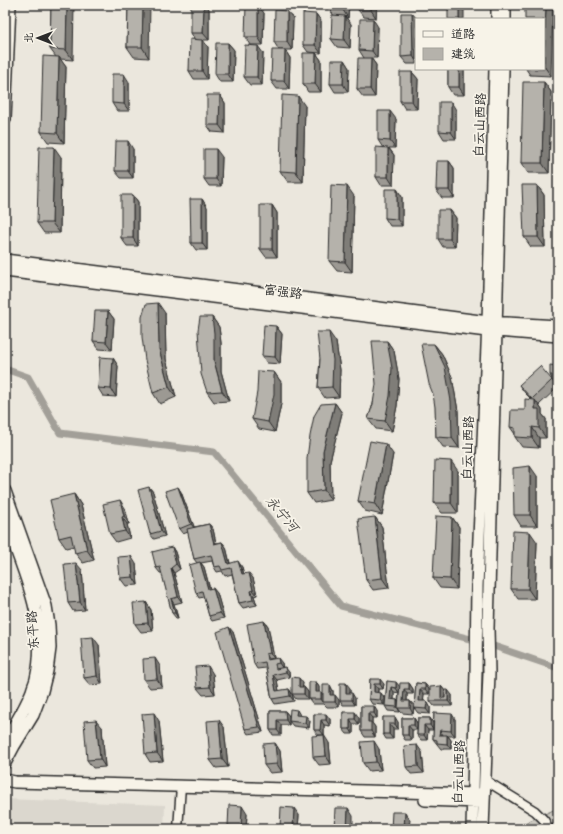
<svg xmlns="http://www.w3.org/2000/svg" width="563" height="834" viewBox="0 0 563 834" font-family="'Balsamiq Sans','LXGW WenKai TC',sans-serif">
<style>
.built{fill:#dbd7ce}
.green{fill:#cbc8bf;stroke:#7b7a75}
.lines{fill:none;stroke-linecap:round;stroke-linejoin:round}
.canal{stroke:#a29f98;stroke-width:7}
.street-casing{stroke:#2b2b2b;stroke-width:11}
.secondary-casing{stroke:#2b2b2b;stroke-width:14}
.street{stroke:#f7f3e8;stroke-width:8}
.secondary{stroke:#f7f3e8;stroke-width:11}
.wall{fill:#9c9993;stroke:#2b2b2b;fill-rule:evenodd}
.shaded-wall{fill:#7f7d78;stroke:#2b2b2b}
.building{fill:#b5b2ab;stroke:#2b2b2b}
.labels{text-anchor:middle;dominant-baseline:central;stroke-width:3.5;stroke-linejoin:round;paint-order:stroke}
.street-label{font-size:13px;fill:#2b2b2b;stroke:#f7f3e8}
.water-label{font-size:14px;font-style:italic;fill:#555451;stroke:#f7f3e8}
</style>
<rect width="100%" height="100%" fill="#ebe7dd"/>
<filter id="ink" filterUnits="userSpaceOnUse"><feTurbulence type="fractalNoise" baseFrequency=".025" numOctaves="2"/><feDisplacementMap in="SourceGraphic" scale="8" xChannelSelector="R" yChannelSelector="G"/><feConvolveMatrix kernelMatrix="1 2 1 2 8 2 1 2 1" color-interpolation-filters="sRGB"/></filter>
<g filter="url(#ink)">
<path class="built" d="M 5,799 L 165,805 L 164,829 L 5,829 Z"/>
<path class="green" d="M 558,808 L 558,829 L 511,829 Z"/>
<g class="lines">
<path class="canal" d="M 5,369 L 28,377 L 60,433 L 214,452 L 341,606 L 482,642 L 558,668"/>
<g class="street-casing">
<path id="street" d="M 485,780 L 535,811 L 544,820 L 549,829
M 178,829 L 181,786"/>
</g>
<g class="secondary-casing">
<path id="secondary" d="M 497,19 L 497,5
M 505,19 L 505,5
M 5,119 L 10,5
M 5,260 L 488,322 L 558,326
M 5,271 L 487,331 L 497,331 L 558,336
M 5,491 L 46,606 L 49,625 L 50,648 L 47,671 L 42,691 L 33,715 L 14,746 L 5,763
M 5,520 C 24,572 49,623 36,679 C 35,683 33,687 32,691 C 25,709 14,725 5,742
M 5,780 L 15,782 L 480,794
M 425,800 L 478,802
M 472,829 L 476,672 L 477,586 L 488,322 L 495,69
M 483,829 L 489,673 L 488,628 L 503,69"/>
</g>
<use href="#street" class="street"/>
<use href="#secondary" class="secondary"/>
</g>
<path class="wall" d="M 51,5 L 73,60 L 60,59 L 66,67 L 64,143 L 48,142 L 41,132 L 56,57 L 50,49 Z
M 128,5 L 149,58 L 134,57 L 127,47 Z
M 223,5 L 236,5 L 236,6 L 223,6 Z
M 330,5 L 349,5 L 348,18 L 346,18 L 351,24 L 350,48 L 337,47 L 331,39 L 334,16 L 330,10 Z
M 377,5 L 376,18 L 364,17 L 358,10 Z
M 258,6 L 264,13 L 263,45 L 250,45 L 245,37 Z
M 209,9 L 209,40 L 203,40 L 208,47 L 207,79 L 194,79 L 189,71 L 195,40 L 191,33 Z
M 316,14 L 321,21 L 321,53 L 308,52 L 303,45 Z
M 293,18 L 292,50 L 279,50 L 274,42 Z
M 416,19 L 416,64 L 407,64 L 401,57 Z
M 544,19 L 551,76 L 530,75 L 526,69 L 544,69 Z
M 378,27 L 377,58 L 371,58 L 376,65 L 375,97 L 363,97 L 357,89 L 364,58 L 359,50 Z
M 228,43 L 234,50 L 233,82 L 220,82 L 215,74 Z
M 285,50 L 290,58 L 289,89 L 277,89 L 271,81 Z
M 263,53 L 262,85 L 250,85 L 244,77 Z
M 316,53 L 321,60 L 321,92 L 308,92 L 303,84 Z
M 344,60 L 349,68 L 348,92 L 335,92 L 330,84 Z
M 448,69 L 464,69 L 464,95 L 453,95 L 448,87 Z
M 412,72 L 418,79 L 417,109 L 405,109 L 400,101 Z
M 129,82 L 129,111 L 117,111 L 112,103 Z
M 544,82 L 551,92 L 549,173 L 528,173 L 521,163 Z
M 220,95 L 225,103 L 225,133 L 212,132 L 207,125 Z
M 305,106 L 303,182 L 288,182 L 280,171 Z
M 456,110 L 456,139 L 444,139 L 439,131 Z
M 396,119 L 395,148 L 389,148 L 394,155 L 393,185 L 381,185 L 376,177 L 383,148 L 378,140 Z
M 133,149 L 133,178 L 121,178 L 115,171 Z
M 61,157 L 60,233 L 44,233 L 37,223 Z
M 222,157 L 221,186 L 209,186 L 204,179 Z
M 449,161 L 454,168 L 454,198 L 442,198 L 436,190 Z
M 537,185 L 544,195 L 545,247 L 531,247 L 524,237 Z
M 397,189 L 402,197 L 402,226 L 390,226 L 385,218 Z
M 133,195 L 138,202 L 138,246 L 127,246 L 121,238 Z
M 354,196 L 352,272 L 337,271 L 329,261 Z
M 202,199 L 207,207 L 207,250 L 196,250 L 191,243 Z
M 272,205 L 277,213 L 277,257 L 266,257 L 260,249 Z
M 450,210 L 456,218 L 455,247 L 443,247 L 438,239 Z
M 108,311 L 114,319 L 112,350 L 99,349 L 93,341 Z
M 165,313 L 166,359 L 176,397 L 160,404 L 153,393 Z
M 212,317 L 219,327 L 221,343 L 221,371 L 229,401 L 214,402 L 207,392 Z
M 276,326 L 282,334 L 280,364 L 267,363 L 262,356 Z
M 387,341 L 394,351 L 399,379 L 397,406 L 392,431 L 376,429 L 368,419 L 373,404 Z
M 336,342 L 340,370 L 339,397 L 325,398 L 318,388 L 320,359 Z
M 434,344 L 442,354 L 452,377 L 458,411 L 459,448 L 443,447 L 436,437 Z
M 113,358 L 118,366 L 116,397 L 103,396 L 98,388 Z
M 558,366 L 558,390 L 557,388 L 539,405 L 542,410 L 542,414 L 546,419 L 546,438 L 539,438 L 539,448 L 522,447 L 515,437 L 515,434 L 510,427 L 525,410 L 531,399 L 525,393 L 519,385 L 552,379 L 550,375 Z
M 274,372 L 281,382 L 281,404 L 275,432 L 259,429 L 252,419 Z
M 335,403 L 342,413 L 330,461 L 331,500 L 314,503 L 307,493 Z
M 393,454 L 382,515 L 365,511 L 358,501 Z
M 458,471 L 458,513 L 442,513 L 434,503 Z
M 537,476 L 537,526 L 521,526 L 514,515 Z
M 149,487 L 153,492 L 165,536 L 154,539 L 150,534 Z
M 178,487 L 181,492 L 194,527 L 209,524 L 213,529 L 216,543 L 222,542 L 226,547 L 230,563 L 242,567 L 244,574 L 253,578 L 257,595 L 254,596 L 257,605 L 243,608 L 239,603 L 232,574 L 225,576 L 222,571 L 217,572 L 214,567 L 212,561 L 201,563 L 204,567 L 210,589 L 217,593 L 224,618 L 212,621 L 209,616 L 204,597 L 199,598 L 196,593 L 197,563 L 194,559 L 188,532 L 183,534 L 179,529 Z
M 74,494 L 81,505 L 94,560 L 83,563 L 75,553 L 74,546 L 66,548 L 59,538 Z
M 125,508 L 129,524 L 127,524 L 130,538 L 116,542 L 110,534 Z
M 375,517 L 382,527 L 389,588 L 373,590 L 366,580 Z
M 452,517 L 459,527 L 457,589 L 440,588 L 433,578 Z
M 537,542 L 535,599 L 518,599 L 511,589 Z
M 172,547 L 175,552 L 180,569 L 174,573 L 182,602 L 174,604 L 178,618 L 176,618 L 172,613 L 162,573 L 160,573 L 156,568 Z
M 136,564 L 138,585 L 126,586 L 120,578 Z
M 82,570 L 85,610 L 73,611 L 68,603 Z
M 146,602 L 151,610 L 153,631 L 141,632 L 135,624 Z
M 264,621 L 268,626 L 274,658 L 269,659 L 270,660 L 282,663 L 283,668 L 289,672 L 290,677 L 277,680 L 279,691 L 289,689 L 292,694 L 294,701 L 275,704 L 272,699 L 266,668 L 257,669 L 254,664 Z
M 233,632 L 263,732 L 248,734 L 245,729 Z
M 99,645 L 102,684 L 90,685 L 84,678 Z
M 160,666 L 162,687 L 150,688 L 144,680 Z
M 213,674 L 215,694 L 203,695 L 197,688 Z
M 370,679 L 384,684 L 383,689 L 378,689 L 378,693 L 381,693 L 384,698 L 384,705 L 372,704 L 369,699 Z
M 387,681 L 399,687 L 409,683 L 413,689 L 413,694 L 407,694 L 407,701 L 410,701 L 414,706 L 413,714 L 402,713 L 400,711 L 400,712 L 388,711 L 385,706 ZM 394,692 L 399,693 L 398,701 L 397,700 L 394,700 Z
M 316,682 L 319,687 L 319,692 L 323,695 L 330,685 L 333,691 L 333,695 L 339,700 L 339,707 L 327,707 L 324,704 L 313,704 L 309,699 Z
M 303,683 L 302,687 L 304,687 L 308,692 L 308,699 L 296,699 L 292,694 Z
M 416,683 L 425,684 L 429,689 L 429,694 L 424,694 L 423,701 L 427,701 L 430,707 L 430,714 L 418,713 L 414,708 Z
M 441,686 L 445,691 L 452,695 L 452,706 L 434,706 L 430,701 Z
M 350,688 L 350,693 L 355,698 L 355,705 L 343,705 L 340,700 Z
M 361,706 L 377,711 L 377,718 L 372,718 L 372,723 L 375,727 L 375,737 L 365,737 L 361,731 Z
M 270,711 L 285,711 L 289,716 L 289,725 L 281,725 L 281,735 L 273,735 L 270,730 Z
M 343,712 L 359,718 L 359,724 L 353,724 L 353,734 L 347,734 L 343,729 Z
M 434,713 L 455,719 L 455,736 L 448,736 L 451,740 L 451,749 L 441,749 L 433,739 Z
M 314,714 L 330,719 L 330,726 L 324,725 L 324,735 L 318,735 L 314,730 Z
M 300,715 L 310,721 L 309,728 L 293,726 L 289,721 Z
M 383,717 L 398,722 L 398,729 L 393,729 L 393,739 L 386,739 L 383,734 Z
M 402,718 L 414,718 L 417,723 L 417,730 L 412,730 L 412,740 L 405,740 L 402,735 Z
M 418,718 L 430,718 L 433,723 L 433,730 L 428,730 L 427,740 L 421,740 L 417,735 Z
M 159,721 L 163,761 L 150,762 L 145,754 Z
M 102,727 L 105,767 L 93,768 L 87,760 Z
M 224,727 L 228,767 L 216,768 L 210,760 Z
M 275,743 L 280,751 L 282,772 L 270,773 L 264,765 Z
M 329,743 L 331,764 L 319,765 L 313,757 Z
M 379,749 L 381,770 L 369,771 L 363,763 Z
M 422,752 L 424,773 L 411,774 L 406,767 Z
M 247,814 L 246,829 L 230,829 L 228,826 Z
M 299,815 L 298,829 L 281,829 L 280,828 Z"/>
<path class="shaded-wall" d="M 67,5 L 74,5 L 73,60 L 66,50 Z
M 143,5 L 150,5 L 149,58 L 142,47 Z
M 204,5 L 206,5 L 209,9 L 209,40 L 203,33 Z
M 343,5 L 349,5 L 348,18 L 343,10 Z
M 371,5 L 377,5 L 376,18 L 371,10 Z
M 459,5 L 464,5 L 464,19 L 459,19 Z
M 546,5 L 553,5 L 551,76 L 544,66 Z
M 258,6 L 264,13 L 263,45 L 258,37 Z
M 287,11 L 293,18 L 292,50 L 287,42 Z
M 412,13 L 417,19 L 416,19 L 416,61 L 413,56 Z
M 316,14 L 321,21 L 321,53 L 315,45 Z
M 345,16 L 351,24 L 350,48 L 344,40 Z
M 373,19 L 378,27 L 377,58 L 372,51 Z
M 202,40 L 208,47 L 207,79 L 202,71 Z
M 228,43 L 234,50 L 233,82 L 228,74 Z
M 258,46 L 263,53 L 262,85 L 257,77 Z
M 285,50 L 290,58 L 289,89 L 284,81 Z
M 316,53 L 321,60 L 321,92 L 315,84 Z
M 59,57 L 66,67 L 64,143 L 57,133 Z
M 371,58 L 376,65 L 375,97 L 370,89 Z
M 344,60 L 349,68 L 348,92 L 343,84 Z
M 459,69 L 464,69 L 464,95 L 459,87 Z
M 412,72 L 418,79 L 417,109 L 412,101 Z
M 124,74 L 129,82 L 129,111 L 124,104 Z
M 544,82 L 551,92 L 549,173 L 542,163 Z
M 220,95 L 225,103 L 225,133 L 219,125 Z
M 298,96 L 305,106 L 303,182 L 296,172 Z
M 451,102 L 456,110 L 456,139 L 451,132 Z
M 390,111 L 396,119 L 395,148 L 390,141 Z
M 128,141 L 133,149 L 133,178 L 128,171 Z
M 54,147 L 61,157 L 60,233 L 52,223 Z
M 388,148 L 394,155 L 393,185 L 388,177 Z
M 216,149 L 222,157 L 221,186 L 216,179 Z
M 449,161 L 454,168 L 454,198 L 449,190 Z
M 537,185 L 544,195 L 545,247 L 538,237 Z
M 347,186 L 354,196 L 352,272 L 345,262 Z
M 397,189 L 402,197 L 402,226 L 397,219 Z
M 133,195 L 138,202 L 138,246 L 133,238 Z
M 202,199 L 207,207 L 207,250 L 202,243 Z
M 272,205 L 277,213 L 277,257 L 272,249 Z
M 450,210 L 456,218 L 455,247 L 450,239 Z
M 158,303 L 165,313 L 166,359 L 176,397 L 169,387 L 159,349 Z
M 108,311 L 114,319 L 112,350 L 106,342 Z
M 212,317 L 219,327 L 221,343 L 221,371 L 229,401 L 222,391 L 214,361 Z
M 276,326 L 282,334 L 280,364 L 275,357 Z
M 329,332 L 336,342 L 340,370 L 339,397 L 332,387 Z
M 387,341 L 394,351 L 399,379 L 397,406 L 392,431 L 385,421 Z
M 434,344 L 442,354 L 452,377 L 458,411 L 459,448 L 452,438 Z
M 113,358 L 118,366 L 116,397 L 111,389 Z
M 274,372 L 281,382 L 281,404 L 275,432 L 268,422 Z
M 535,400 L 542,410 L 542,414 L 546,419 L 546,438 L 539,428 L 535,409 Z
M 335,403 L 342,413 L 330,461 L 331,500 L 324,490 L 323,451 Z
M 532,427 L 539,438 L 539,448 L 532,438 Z
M 386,444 L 393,454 L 382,515 L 375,504 Z
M 451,461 L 458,471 L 458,513 L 451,503 Z
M 530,466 L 537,476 L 537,526 L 530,515 Z
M 149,487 L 153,492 L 165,536 L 161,531 Z
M 178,487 L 181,492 L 195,529 L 191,524 Z
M 74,494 L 81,505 L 94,560 L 87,550 Z
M 120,500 L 125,508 L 129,524 L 124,516 Z
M 122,517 L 127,524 L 130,538 L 125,531 Z
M 375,517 L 382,527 L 389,588 L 382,578 Z
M 452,517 L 459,527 L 457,589 L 450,579 Z
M 209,524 L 213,529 L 217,549 L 214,544 Z
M 530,532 L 537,542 L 535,599 L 528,589 Z
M 222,542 L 226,547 L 231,569 L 228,564 Z
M 172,547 L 175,552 L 180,569 L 176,564 Z
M 131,556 L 136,564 L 138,585 L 133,577 Z
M 238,561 L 242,567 L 245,580 L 242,574 Z
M 200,562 L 204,567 L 211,594 L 208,589 Z
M 76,563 L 82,570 L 85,610 L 80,602 Z
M 171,568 L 174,573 L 182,602 L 178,597 Z
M 249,573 L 253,578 L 257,595 L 253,590 Z
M 213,588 L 217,593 L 224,618 L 220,613 Z
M 251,591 L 254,596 L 257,605 L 253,600 Z
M 171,599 L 174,604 L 178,618 L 175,613 Z
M 146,602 L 151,610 L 153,631 L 148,623 Z
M 264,621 L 268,626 L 274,658 L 270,653 Z
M 229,627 L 233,632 L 263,732 L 259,727 Z
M 93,637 L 99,645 L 102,684 L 97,676 Z
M 266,654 L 269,659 L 271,665 L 267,660 Z
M 155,658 L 160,666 L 162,687 L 157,679 Z
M 278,658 L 282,663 L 283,669 L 279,663 Z
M 208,666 L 213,674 L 215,694 L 210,687 Z
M 285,667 L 289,672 L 290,677 L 286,672 Z
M 273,675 L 277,680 L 280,697 L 276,691 Z
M 299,678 L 303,683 L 302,692 L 299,687 Z
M 380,679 L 384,684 L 383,689 L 380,684 Z
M 316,682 L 319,687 L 319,697 L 316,692 Z
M 396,682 L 400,687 L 399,693 L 396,688 Z
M 346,683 L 350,688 L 350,698 L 346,693 Z
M 409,683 L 413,689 L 413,694 L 409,689 Z
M 374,684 L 378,689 L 377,698 L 374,692 Z
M 425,684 L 429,689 L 429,694 L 425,689 Z
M 330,685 L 333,691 L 333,700 L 330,695 Z
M 441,686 L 445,691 L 445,701 L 441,698 Z
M 304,687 L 308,692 L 308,699 L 304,694 Z
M 391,687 L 394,692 L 394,704 L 390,699 Z
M 289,689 L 292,694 L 294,701 L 290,696 Z
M 404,689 L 407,694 L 407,706 L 403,701 Z
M 420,689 L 424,694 L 423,706 L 419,701 Z
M 448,690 L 452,695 L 452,706 L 448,701 Z
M 321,692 L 325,697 L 323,702 L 321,699 Z
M 352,693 L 355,698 L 355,705 L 352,700 Z
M 381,693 L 384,698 L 384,705 L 380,700 Z
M 335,695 L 339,700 L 339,707 L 335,702 Z
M 397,700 L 401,705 L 398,708 L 400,711 L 400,712 L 397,707 Z
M 410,701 L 414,706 L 413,714 L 410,708 Z
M 427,701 L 430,707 L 430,714 L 426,709 Z
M 374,706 L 377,711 L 377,718 L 374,713 Z
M 297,710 L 300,715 L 300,720 L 296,715 Z
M 285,711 L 289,716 L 289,725 L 286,720 Z
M 355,712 L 359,718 L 359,724 L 355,719 Z
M 154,713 L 159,721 L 163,761 L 157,753 Z
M 368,713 L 372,718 L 372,723 L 375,727 L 375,737 L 371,731 L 368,722 Z
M 326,714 L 330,719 L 330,726 L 326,720 Z
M 452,714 L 455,719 L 455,736 L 451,731 Z
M 306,716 L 310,721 L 309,728 L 305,723 Z
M 395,717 L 398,722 L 398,729 L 395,724 Z
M 414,718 L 417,723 L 417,730 L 414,725 Z
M 430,718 L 433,723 L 433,730 L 430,725 Z
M 350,719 L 353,724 L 353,734 L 350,729 Z
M 96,720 L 102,727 L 105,767 L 100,759 Z
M 219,720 L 224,727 L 228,767 L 222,759 Z
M 277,720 L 281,725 L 281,735 L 277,730 Z
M 321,720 L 324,725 L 324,735 L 320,730 Z
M 389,724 L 393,729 L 393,739 L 389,734 Z
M 408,725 L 412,730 L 412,740 L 408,735 Z
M 424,725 L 428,730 L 427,740 L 424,735 Z
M 440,730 L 443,735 L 439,735 Z
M 324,735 L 329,743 L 331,764 L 326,756 Z
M 447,735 L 451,740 L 451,749 L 447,744 Z
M 374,741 L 379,749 L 381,770 L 376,762 Z
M 275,743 L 280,751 L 282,772 L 277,764 Z
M 417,745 L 422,752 L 424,773 L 418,766 Z
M 242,806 L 247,814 L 246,829 L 242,829 L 241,827 Z
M 294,808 L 299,815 L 298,829 L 293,829 L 293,828 Z
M 348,808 L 353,816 L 353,829 L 347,829 Z
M 405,812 L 410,820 L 409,829 L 404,829 Z"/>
<path class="building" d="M 51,5 L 67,5 L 66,50 L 50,49 Z
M 128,5 L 143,5 L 142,47 L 127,47 Z
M 191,5 L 204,5 L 203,33 L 191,33 Z
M 246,5 L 258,6 L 258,37 L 245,37 Z
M 330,5 L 343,5 L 343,10 L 330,10 Z
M 359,5 L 371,5 L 371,10 L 358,10 Z
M 448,5 L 459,5 L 459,19 L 448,19 Z
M 525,5 L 546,5 L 544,62 L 544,19 L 525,19 Z
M 275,10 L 287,11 L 287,42 L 274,42 Z
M 303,13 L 316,14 L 315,45 L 303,45 Z
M 401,13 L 412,13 L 413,56 L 401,57 Z
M 332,15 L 345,16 L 344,40 L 331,39 Z
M 360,19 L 373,19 L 372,51 L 359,50 Z
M 190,39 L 202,40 L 202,71 L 189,71 Z
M 216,43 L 228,43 L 228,74 L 215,74 Z
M 245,45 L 258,46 L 257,77 L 244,77 Z
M 272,50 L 285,50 L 284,81 L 271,81 Z
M 303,53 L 316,53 L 315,84 L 303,84 Z
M 43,56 L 59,57 L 57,133 L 41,132 Z
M 358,58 L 371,58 L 370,89 L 357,89 Z
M 331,60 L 344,60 L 343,84 L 330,84 Z
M 448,69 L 459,69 L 459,87 L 448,87 Z
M 400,72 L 412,72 L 412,101 L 400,101 Z
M 112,74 L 124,74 L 124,104 L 112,103 Z
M 523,82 L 544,82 L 542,163 L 521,163 Z
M 207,95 L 220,95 L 219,125 L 207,125 Z
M 282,95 L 298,96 L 296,172 L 280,171 Z
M 439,102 L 451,102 L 451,132 L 439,131 Z
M 378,111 L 390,111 L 390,141 L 378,140 Z
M 116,141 L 128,141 L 128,171 L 115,171 Z
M 39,147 L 54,147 L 52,223 L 37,223 Z
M 376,147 L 388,148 L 388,177 L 376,177 Z
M 204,149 L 216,149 L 216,179 L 204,179 Z
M 437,161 L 449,161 L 449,190 L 436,190 Z
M 331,185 L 347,186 L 345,262 L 329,261 Z
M 522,185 L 537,185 L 538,237 L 524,237 Z
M 385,189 L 397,189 L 397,219 L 385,218 Z
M 121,195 L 133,195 L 133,238 L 121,238 Z
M 190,199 L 202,199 L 202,243 L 191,243 Z
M 260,205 L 272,205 L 272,249 L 260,249 Z
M 438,210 L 450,210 L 450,239 L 438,239 Z
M 158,303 L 159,349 L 169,387 L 153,393 L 145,360 L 142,337 L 142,317 L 146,304 Z
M 95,311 L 108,311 L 106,342 L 93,341 Z
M 200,317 L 212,317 L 214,333 L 214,361 L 222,391 L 207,392 L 201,374 L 198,330 Z
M 264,325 L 276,326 L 275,357 L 262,356 Z
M 317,332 L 329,332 L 333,360 L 332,387 L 318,388 L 320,359 Z
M 372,341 L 387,341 L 392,368 L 390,396 L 385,421 L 368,419 L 373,404 L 376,384 Z
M 421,344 L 434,344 L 445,367 L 451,401 L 452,438 L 436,437 L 435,407 L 433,394 L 429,384 Z
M 100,357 L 113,358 L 111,389 L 98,388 Z
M 550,365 L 558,366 L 558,382 L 552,381 L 552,375 L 550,375 Z
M 540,366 L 552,380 L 532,399 L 519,385 Z
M 258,371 L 274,372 L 274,394 L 268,422 L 252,419 L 257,392 Z
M 525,399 L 535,400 L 535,409 L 539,409 L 539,428 L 532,427 L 532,438 L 515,437 L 515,428 L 510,427 L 511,410 L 525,410 Z
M 335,403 L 323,451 L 324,490 L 307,493 L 307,458 L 310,436 L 314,416 L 321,404 Z
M 370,441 L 386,444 L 375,504 L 358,501 Z
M 435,460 L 451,461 L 451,503 L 434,503 Z
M 530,466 L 530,515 L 514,515 L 513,468 Z
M 149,487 L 161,531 L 150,534 L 138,490 Z
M 178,487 L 191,524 L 179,529 L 165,491 Z
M 74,494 L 87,550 L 75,553 L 71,535 L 59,538 L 50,500 Z
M 120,500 L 124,516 L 122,517 L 125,531 L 110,534 L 103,504 Z
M 436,516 L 452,517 L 450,579 L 433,578 Z
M 375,517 L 382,578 L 366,580 L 358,519 Z
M 209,524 L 214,544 L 222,542 L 228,564 L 238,561 L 242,574 L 249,573 L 253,590 L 251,591 L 253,600 L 239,603 L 231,568 L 222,570 L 220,566 L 214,567 L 211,555 L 194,559 L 187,529 Z
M 513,531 L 530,532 L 528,589 L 511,589 Z
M 172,547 L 176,564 L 171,568 L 178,597 L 171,599 L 175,613 L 172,613 L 160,567 L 156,568 L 152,552 Z
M 131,556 L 133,577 L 120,578 L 118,557 Z
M 200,562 L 208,589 L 213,588 L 220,613 L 209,616 L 202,591 L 196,593 L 189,565 Z
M 76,563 L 80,602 L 68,603 L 64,564 Z
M 146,602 L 148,623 L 135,624 L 133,603 Z
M 264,621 L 270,653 L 266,654 L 267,660 L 278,658 L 279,663 L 275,664 L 276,669 L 285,667 L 286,672 L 273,675 L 276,691 L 289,689 L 290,696 L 272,699 L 265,662 L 254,664 L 247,624 Z
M 229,627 L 259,727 L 245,729 L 217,632 Z
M 93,637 L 97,676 L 84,678 L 81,638 Z
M 155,658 L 157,679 L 144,680 L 143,659 Z
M 208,666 L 210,687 L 197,688 L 195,667 Z
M 292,677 L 299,678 L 299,687 L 304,687 L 304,694 L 292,694 Z
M 370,679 L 380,679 L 380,684 L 374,684 L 374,692 L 381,693 L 380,700 L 369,699 Z
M 387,681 L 396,682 L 396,688 L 391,687 L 390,699 L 397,700 L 397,707 L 385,706 Z
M 309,682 L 316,682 L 316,692 L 321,692 L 321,699 L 309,699 Z
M 340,683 L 346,683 L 346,693 L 352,693 L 352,700 L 340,700 Z
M 400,683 L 409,683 L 409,689 L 404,689 L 403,701 L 410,701 L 410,708 L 398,708 Z
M 416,683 L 425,684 L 425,689 L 420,689 L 419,701 L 427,701 L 426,709 L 414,708 Z
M 323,685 L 330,685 L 330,695 L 335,695 L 335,702 L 323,702 Z
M 441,686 L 441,698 L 445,698 L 445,690 L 448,690 L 448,701 L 430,701 L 430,687 Z
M 361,706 L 374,706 L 374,713 L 368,713 L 368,722 L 371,722 L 371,731 L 361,731 Z
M 290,709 L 297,710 L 296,715 L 306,716 L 305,723 L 289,721 Z
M 270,711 L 285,711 L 286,720 L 277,720 L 277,730 L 270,730 Z
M 343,712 L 355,712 L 355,719 L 350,719 L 350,729 L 343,729 Z
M 154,713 L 157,753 L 145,754 L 142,714 Z
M 434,713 L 452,714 L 451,731 L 440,730 L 439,735 L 447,735 L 447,744 L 437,743 L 437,740 L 433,739 Z
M 314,714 L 326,714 L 326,720 L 321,720 L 320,730 L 314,730 Z
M 383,717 L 395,717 L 395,724 L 389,724 L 389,734 L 383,734 Z
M 402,718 L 414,718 L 414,725 L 408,725 L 408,735 L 402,735 Z
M 418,718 L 430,718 L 430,725 L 424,725 L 424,735 L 417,735 Z
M 96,720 L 100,759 L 87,760 L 84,721 Z
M 219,720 L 222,759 L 210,760 L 207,721 Z
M 324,735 L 326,756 L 313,757 L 312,736 Z
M 374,741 L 376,762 L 363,763 L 361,742 Z
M 275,743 L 277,764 L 264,765 L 263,744 Z
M 417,745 L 418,766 L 406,767 L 404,746 Z
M 229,805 L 242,806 L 241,827 L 228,826 Z
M 281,807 L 294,808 L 293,828 L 280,828 Z
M 335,808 L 348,808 L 347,829 L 334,829 Z
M 392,812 L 405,812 L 404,829 L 391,829 Z"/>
</g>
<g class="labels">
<g class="street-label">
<text transform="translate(480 125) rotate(-88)">白云山西路</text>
<text transform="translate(283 292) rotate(7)">富强路</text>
<text transform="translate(468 448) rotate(-88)">白云山西路</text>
<text transform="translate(33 630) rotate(-94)">东平路</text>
<text transform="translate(459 772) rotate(-88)">白云山西路</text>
</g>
<g class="water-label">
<text transform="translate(282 514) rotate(50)">永宁河</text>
</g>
</g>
<rect width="563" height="834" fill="none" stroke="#f7f3e8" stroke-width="20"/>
<rect x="10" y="10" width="543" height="814" fill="none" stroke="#2b2b2b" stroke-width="1.5" filter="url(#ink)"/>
<rect x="415" y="18" width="130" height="52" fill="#f7f3e8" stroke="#a5a39c"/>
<rect x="423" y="31" width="20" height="6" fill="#f7f3e8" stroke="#a5a39c"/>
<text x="451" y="38" font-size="12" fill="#2b2b2b">道路</text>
<rect x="423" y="48" width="20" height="12" fill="#b5b2ab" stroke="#a5a39c"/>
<text x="451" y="58" font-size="12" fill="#2b2b2b">建筑</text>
<g transform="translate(38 38) rotate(270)" stroke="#f7f3e8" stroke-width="3" paint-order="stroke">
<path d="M0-3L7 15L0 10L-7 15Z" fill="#2b2b2b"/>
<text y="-6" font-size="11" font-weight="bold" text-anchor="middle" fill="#2b2b2b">北</text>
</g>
</svg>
